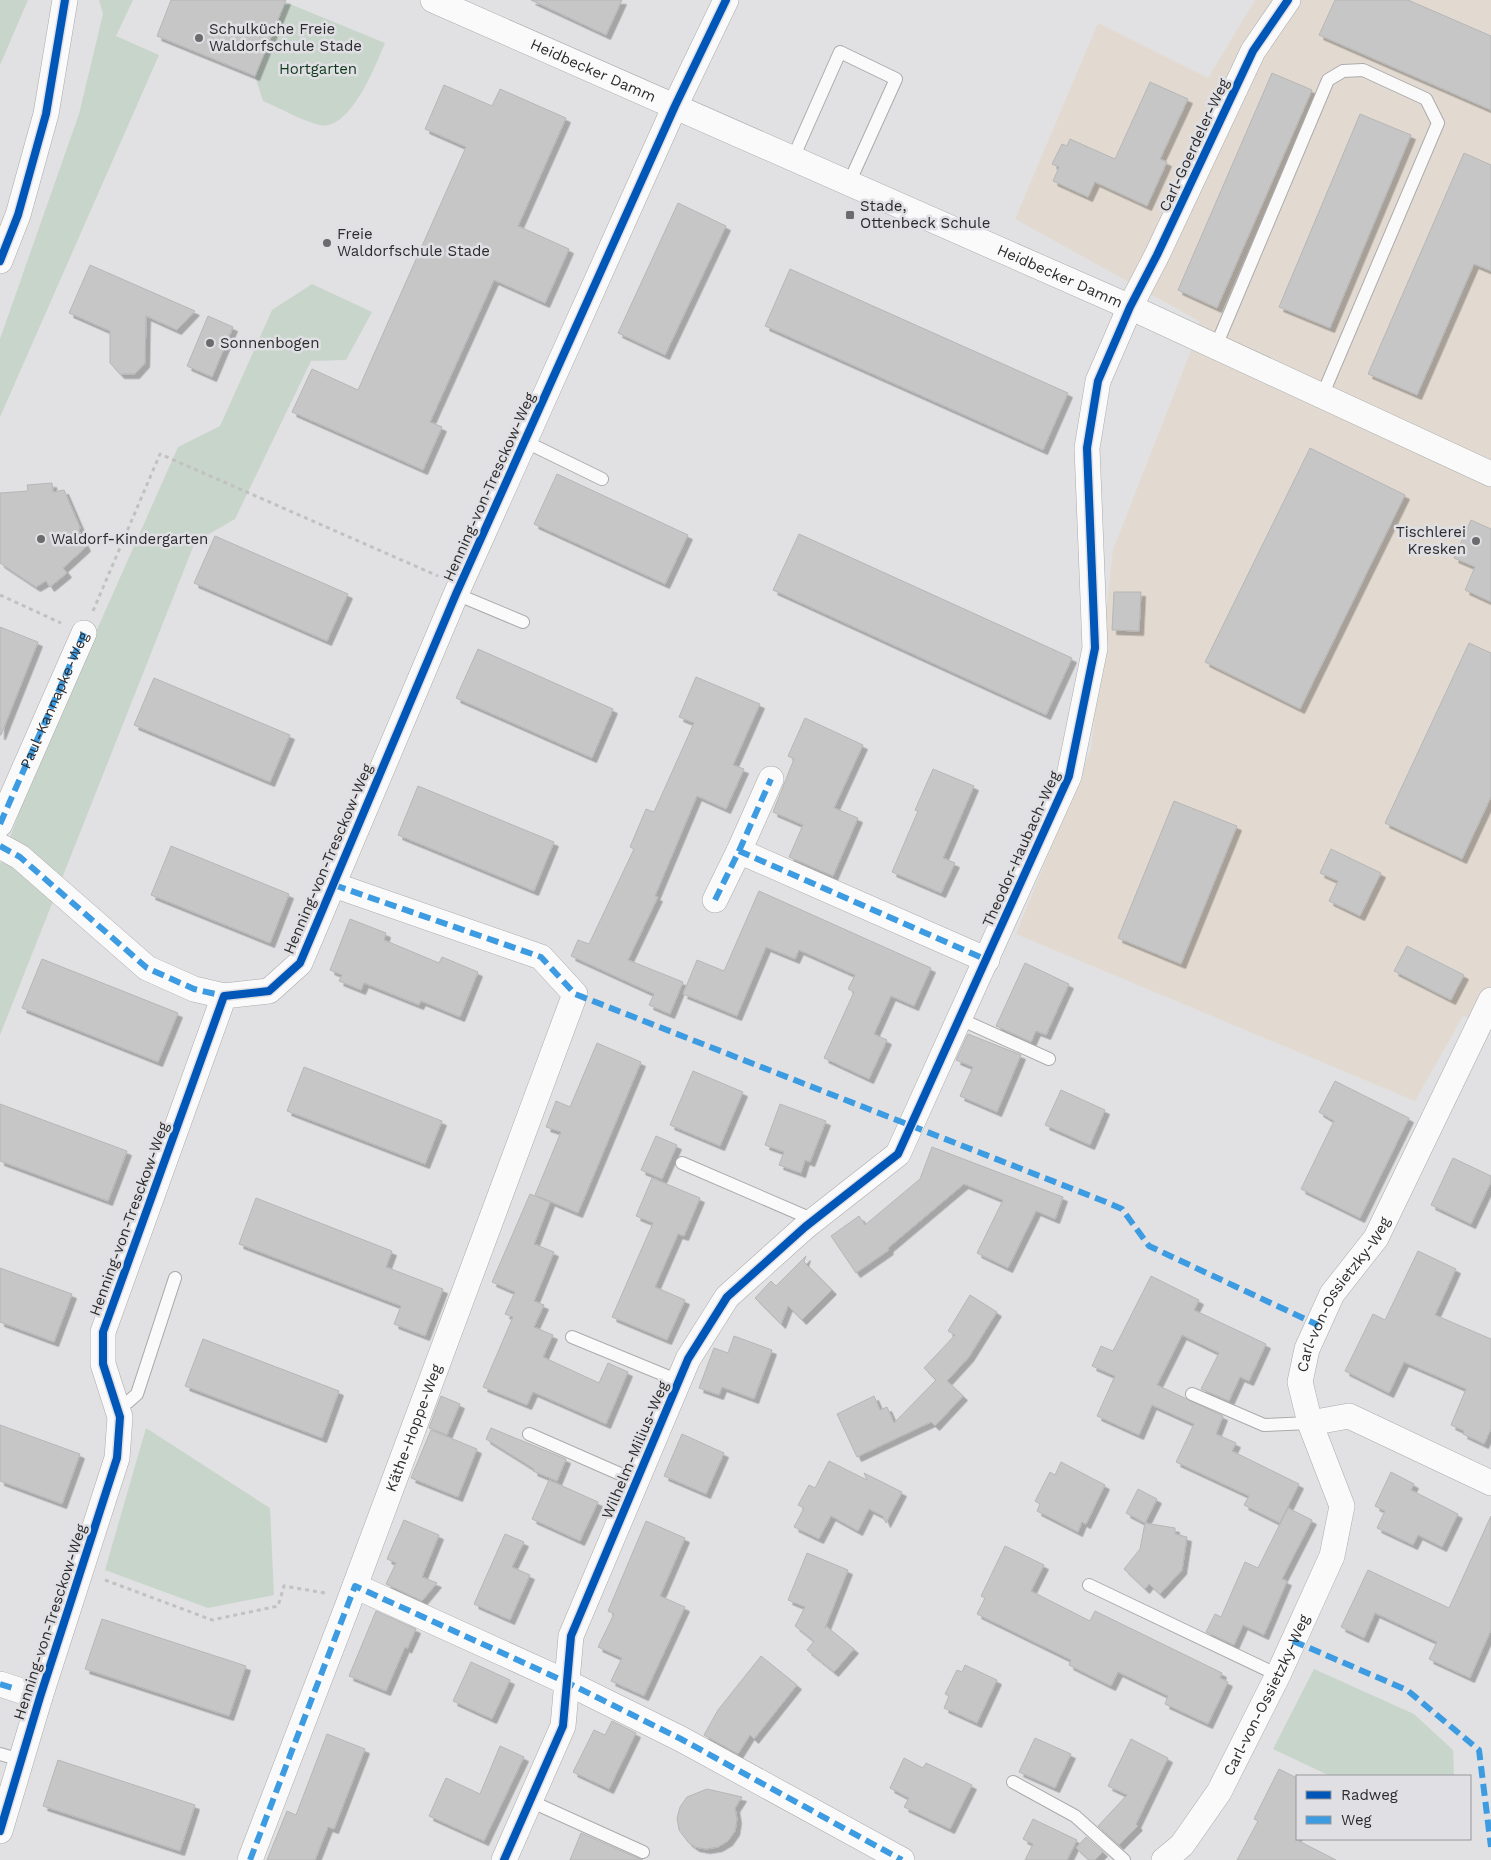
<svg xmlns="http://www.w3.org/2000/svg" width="1491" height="1860" viewBox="0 0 1491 1860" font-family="'Work Sans',sans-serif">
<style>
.commercial{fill:#e2dad0}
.green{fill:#c8d5cb}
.building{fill:#c6c6c6;stroke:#b7b6b7;filter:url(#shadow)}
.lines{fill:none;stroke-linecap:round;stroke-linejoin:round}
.lane-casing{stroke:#ababad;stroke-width:14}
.street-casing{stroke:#ababad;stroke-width:26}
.path{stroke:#c1c1c2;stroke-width:3;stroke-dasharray:4 4;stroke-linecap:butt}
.lane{stroke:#fafafb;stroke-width:12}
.street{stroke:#fafafb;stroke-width:25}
.quiet{stroke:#3d9ce1;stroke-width:6;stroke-dasharray:12 6;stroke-linecap:butt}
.cycleway-casing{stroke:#e0e0e4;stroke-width:11}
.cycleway{stroke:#0057b8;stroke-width:8}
.poi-dot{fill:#6b6b6d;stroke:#e0e0e4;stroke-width:2}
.labels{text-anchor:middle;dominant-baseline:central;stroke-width:5;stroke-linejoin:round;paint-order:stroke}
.poi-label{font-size:15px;fill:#2c2c2e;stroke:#e0e0e4;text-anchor:start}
.park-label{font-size:15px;fill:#0d391b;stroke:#e0e0e4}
.street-label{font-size:15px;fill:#2c2c2e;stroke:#e0e0e4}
</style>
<defs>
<filter id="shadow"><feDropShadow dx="4.5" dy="4.5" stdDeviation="0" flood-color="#0004"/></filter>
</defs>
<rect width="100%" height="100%" fill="#e1e1e3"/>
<path class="commercial" d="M 1255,0 L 1491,0 L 1491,1027 L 1463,1016 L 1415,1101 L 1016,934 L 1091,749 L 1113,550 L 1195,340 L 1199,321 L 1015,219 L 1098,23 L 1208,78 Z"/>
<path class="green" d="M 0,0 L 28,0 L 0,65 Z
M 99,0 L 133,0 L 116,36 L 159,55 L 0,417 L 0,339 L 79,114 L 103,14 Z
M 285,2 L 385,43 C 376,64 351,131 320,125 C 301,121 281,108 263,101 L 255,76 Z
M 312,284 L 372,312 L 346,360 L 311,361 L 235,519 L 195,542 L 0,1035 L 0,864 L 36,767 L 178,447 L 220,426 L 272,310 Z
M 146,1428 L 270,1508 L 274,1595 L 208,1608 L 105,1570 Z
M 1314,1669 L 1414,1714 L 1453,1750 L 1454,1776 L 1330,1776 L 1273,1749 Z"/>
<path class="building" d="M 171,0 L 286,0 L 255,76 L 157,36 Z
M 531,0 L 622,0 L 606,35 Z
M 1335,0 L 1408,0 L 1491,36 L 1491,110 L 1319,35 Z
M 1272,73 L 1312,90 L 1217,308 L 1178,290 Z
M 1150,82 L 1188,99 L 1160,159 L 1167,162 L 1147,206 L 1095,182 L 1088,197 L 1053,181 L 1059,167 L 1052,164 L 1062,144 L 1067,146 L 1070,139 L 1115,159 Z
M 444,85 L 492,106 L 500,89 L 566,118 L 518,226 L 569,249 L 545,303 L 494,280 L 430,422 L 442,427 L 423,470 L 292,412 L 312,369 L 358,390 L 466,147 L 425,129 Z
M 1360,114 L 1411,135 L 1330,328 L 1279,307 Z
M 1464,153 L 1491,165 L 1491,271 L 1474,264 L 1417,395 L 1368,374 Z
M 678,203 L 726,226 L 665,355 L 618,333 Z
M 90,265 L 195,311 L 177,330 L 146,316 L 145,363 L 135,374 L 120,374 L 110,363 L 110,331 L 69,313 Z
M 790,269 L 1068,393 L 1043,450 L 765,326 Z
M 208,316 L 233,327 L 212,377 L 187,366 Z
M 1310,448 L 1405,495 L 1300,709 L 1205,662 Z
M 557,474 L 688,535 L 665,584 L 534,524 Z
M 52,483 L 53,492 L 64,490 L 80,527 L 79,531 L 86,547 L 63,568 L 67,573 L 50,587 L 46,581 L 36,587 L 0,563 L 0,493 L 28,491 L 27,485 Z
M 1471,520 L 1491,529 L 1491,602 L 1465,590 L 1475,567 L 1454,558 Z
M 799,534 L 1072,658 L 1046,715 L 773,590 Z
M 215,536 L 348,594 L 327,641 L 194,583 Z
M 1114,592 L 1141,592 L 1139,631 L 1112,630 Z
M 0,627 L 38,642 L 1,735 L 0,735 Z
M 1469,643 L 1491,653 L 1491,797 L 1462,859 L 1385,823 Z
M 478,649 L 613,709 L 592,758 L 456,698 Z
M 696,677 L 760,704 L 733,765 L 744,769 L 726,809 L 697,796 L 655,896 L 658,897 L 628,960 L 683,982 L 670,1014 L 649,1005 L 654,994 L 571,956 L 578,940 L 589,944 L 634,849 L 630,847 L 646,809 L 654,812 L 694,723 L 679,717 Z
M 154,678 L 290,735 L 270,782 L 134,725 Z
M 805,718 L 863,745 L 834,808 L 858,818 L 833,876 L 789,857 L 803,825 L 773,812 L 794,759 L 788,756 Z
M 933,769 L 974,786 L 943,858 L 955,863 L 941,893 L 892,872 L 918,811 L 915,810 Z
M 418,786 L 554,842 L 534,891 L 398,835 Z
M 1174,801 L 1237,826 L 1181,964 L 1118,938 Z
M 171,846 L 289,894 L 270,943 L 151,895 Z
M 1331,849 L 1381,873 L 1360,916 L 1329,901 L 1338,881 L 1320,873 Z
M 759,891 L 931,968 L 914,1006 L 891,996 L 874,1034 L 887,1040 L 869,1079 L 824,1058 L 854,992 L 848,989 L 855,975 L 799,950 L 795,959 L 766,947 L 737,1016 L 683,994 L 697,960 L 724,971 Z
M 350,919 L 386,933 L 384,940 L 439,963 L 442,957 L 478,972 L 460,1017 L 421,1001 L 419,1005 L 364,983 L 361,990 L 339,981 L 342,975 L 330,970 Z
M 1407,946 L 1464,975 L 1451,1000 L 1394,971 Z
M 42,959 L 178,1013 L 158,1062 L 22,1008 Z
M 1025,963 L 1069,984 L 1046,1035 L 1036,1031 L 1031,1042 L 996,1026 Z
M 968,1034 L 1021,1055 L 997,1112 L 960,1096 L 973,1067 L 956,1060 Z
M 597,1043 L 641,1062 L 578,1213 L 535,1195 L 561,1132 L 546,1127 L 556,1101 L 570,1107 Z
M 304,1067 L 442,1121 L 425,1164 L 287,1111 Z
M 693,1071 L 743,1092 L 720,1146 L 670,1125 Z
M 1335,1081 L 1409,1118 L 1360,1218 L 1301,1189 L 1334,1121 L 1319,1112 Z
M 1061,1090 L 1105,1110 L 1090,1145 L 1045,1125 Z
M 0,1104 L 127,1151 L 108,1201 L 0,1161 Z
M 780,1104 L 826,1121 L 810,1162 L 805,1160 L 801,1173 L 779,1165 L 784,1152 L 765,1145 Z
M 656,1136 L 677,1145 L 662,1179 L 641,1170 Z
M 932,1147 L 1063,1197 L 1055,1219 L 1036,1211 L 1008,1268 L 977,1253 L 1003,1200 L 964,1184 L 888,1248 L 889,1250 L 856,1273 L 831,1236 L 859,1216 L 865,1225 L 920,1179 Z
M 1453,1158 L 1491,1176 L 1491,1182 L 1471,1224 L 1431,1205 Z
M 652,1178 L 700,1198 L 684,1236 L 678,1234 L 655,1287 L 685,1300 L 667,1340 L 612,1317 L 653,1223 L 636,1216 Z
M 530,1194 L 550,1202 L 534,1244 L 554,1252 L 534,1301 L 544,1305 L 534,1327 L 553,1335 L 543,1357 L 599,1383 L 608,1363 L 628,1372 L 606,1424 L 533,1392 L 527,1405 L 483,1387 L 513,1317 L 505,1314 L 515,1292 L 492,1282 Z
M 256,1198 L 392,1251 L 386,1267 L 443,1289 L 425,1336 L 394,1324 L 401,1306 L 239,1244 Z
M 1418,1251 L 1456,1269 L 1435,1315 L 1491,1339 L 1491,1429 L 1484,1444 L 1463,1434 L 1464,1431 L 1451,1425 L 1466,1389 L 1404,1362 L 1389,1393 L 1345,1371 L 1373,1314 L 1385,1320 Z
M 806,1256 L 804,1262 L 832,1290 L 802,1320 L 788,1306 L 781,1324 L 755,1298 L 771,1281 L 776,1286 Z
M 0,1268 L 72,1294 L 54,1342 L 0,1322 Z
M 1151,1276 L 1199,1300 L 1194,1310 L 1266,1344 L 1249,1381 L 1240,1377 L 1229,1401 L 1201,1389 L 1219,1353 L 1182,1335 L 1157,1385 L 1223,1416 L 1216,1434 L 1236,1443 L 1232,1451 L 1299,1484 L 1280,1523 L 1244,1505 L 1249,1496 L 1176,1462 L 1194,1424 L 1152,1405 L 1139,1435 L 1097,1416 L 1115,1376 L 1092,1366 L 1101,1346 L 1113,1351 Z
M 970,1295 L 997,1312 L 969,1357 L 947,1381 L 963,1396 L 935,1426 L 931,1422 L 857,1457 L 837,1414 L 874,1396 L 880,1410 L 887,1407 L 894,1423 L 936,1380 L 924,1368 L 955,1335 L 948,1331 Z
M 734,1336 L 772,1350 L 754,1399 L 722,1387 L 719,1395 L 699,1388 L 714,1348 L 728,1353 Z
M 203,1339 L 339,1391 L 322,1438 L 185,1386 Z
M 441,1396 L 460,1404 L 447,1435 L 429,1428 Z
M 0,1425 L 80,1454 L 62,1504 L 0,1481 Z
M 491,1428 L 566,1459 L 557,1481 L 533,1471 L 534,1469 L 486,1439 Z
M 431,1430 L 477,1449 L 458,1497 L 411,1478 Z
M 682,1434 L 724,1453 L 706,1494 L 664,1476 Z
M 829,1461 L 867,1480 L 864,1473 L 902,1492 L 886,1523 L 883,1516 L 869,1509 L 858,1531 L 831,1516 L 819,1539 L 794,1527 L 804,1508 L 798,1505 L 809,1485 L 815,1488 Z
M 1061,1462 L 1105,1485 L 1086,1524 L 1082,1522 L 1078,1532 L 1037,1511 L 1040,1504 L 1035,1501 L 1050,1472 L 1055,1475 Z
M 1391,1472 L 1414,1484 L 1411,1490 L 1458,1514 L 1442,1547 L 1418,1535 L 1413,1545 L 1377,1528 L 1385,1511 L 1375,1506 Z
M 549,1480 L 598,1502 L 580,1541 L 532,1519 Z
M 1138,1489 L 1157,1499 L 1145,1523 L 1126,1513 Z
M 1288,1508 L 1312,1520 L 1282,1579 L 1287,1581 L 1264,1635 L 1243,1625 L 1234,1645 L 1206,1632 L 1215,1614 L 1221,1617 L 1245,1562 L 1258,1568 Z
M 1491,1516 L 1491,1630 L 1470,1678 L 1429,1659 L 1437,1642 L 1375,1613 L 1364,1638 L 1341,1627 L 1368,1570 L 1449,1608 Z
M 404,1520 L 439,1535 L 422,1577 L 437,1583 L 422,1601 L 386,1584 L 396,1563 L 387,1559 Z
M 646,1521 L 685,1538 L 660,1596 L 685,1607 L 644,1696 L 611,1681 L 622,1658 L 598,1647 L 614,1614 L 608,1611 Z
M 1145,1523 L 1175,1528 L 1175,1534 L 1187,1537 L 1182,1570 L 1160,1594 L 1149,1584 L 1145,1589 L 1124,1569 L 1140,1549 Z
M 505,1534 L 524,1542 L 512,1567 L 530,1575 L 510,1620 L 474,1604 Z
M 1005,1546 L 1044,1565 L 1031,1591 L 1090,1621 L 1095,1611 L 1222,1673 L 1220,1678 L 1228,1682 L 1208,1724 L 1165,1704 L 1168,1696 L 1118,1672 L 1111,1686 L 1069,1665 L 1071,1660 L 977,1614 L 985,1598 L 981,1596 Z
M 807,1553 L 848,1570 L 825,1628 L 826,1626 L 854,1649 L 834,1672 L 807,1650 L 814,1641 L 795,1626 L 805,1607 L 788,1600 Z
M 376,1611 L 416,1629 L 407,1649 L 405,1647 L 386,1691 L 349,1676 Z
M 102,1619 L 246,1666 L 229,1716 L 85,1669 Z
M 761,1656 L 797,1685 L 754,1739 L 750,1735 L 738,1754 L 704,1735 L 718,1710 Z
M 471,1662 L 510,1680 L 492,1719 L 453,1701 Z
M 965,1665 L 997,1680 L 977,1723 L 944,1708 L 949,1696 L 945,1694 L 957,1670 L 962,1672 Z
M 612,1721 L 636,1733 L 609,1789 L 573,1772 L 594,1730 L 605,1735 Z
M 327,1734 L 365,1749 L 334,1829 L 328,1827 L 315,1860 L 267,1860 L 287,1811 L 296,1815 Z
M 1035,1738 L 1071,1754 L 1055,1788 L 1019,1772 Z
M 1131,1739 L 1168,1758 L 1136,1824 L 1138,1826 L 1119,1845 L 1098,1826 L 1127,1795 L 1108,1786 Z
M 500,1746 L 524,1757 L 484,1841 L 429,1816 L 446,1778 L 480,1794 Z
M 904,1758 L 923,1768 L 926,1763 L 972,1785 L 950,1829 L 904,1807 L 909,1798 L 890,1788 Z
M 58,1760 L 195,1805 L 180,1851 L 43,1806 Z
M 1279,1769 L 1297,1778 L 1297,1840 L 1336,1860 L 1237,1860 L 1258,1821 L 1254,1819 Z
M 707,1789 L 742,1797 L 735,1808 L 737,1819 L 735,1831 L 728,1841 L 718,1847 L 706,1849 L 695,1847 L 688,1842 L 679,1830 L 677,1818 L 680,1807 L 687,1797 Z
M 1033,1819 L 1077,1840 L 1067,1860 L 1025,1860 L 1033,1844 L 1023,1839 Z
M 581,1833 L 640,1859 L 643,1860 L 570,1860 Z
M 1086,1837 L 1103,1852 L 1095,1860 L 1089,1860 L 1076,1848 Z"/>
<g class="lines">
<g class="lane-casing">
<path id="lane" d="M 793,158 L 840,52 L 896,79 L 849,183
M 1216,346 L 1328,80 L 1343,71 L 1363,70 L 1426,99 L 1438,123 L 1322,396
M 524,441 L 602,479
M 456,594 L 523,622
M 960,1019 L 1049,1059
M 682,1163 L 814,1220
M 572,1337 L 679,1381
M 1192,1394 L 1264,1425 L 1310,1423
M 117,1407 L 128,1402 L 137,1394 L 175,1278
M 529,1434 L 636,1481
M 1089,1585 L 1278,1675
M 0,1754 L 21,1760
M 1013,1782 L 1075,1816 L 1124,1860
M 530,1801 L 643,1852"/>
</g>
<g class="street-casing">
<g id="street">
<path id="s1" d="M 433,0 L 1130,307 L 1491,474"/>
<path d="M 0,261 L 18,215 L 46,114 L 65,0"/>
<path d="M 0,824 L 84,633"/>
<path d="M 0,846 L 20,857 L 147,968 L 194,989 L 224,996"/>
<path d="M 739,851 L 771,779"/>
<path d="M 715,900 L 739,851 L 987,960"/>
<path d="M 1310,1423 L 1349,1416 L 1491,1483"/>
<path d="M 355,1586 L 566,1682 L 681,1739 L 902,1860"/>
<path d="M 0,1684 L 40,1697"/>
<path d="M 0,1831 L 40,1697 L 117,1458 L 120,1417 L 103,1364 L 103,1332 L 224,996 L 269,991 L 300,963 L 456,594 L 675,106 L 726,0"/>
<path id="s2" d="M 250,1860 L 346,1610 L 575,994 L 541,957 L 334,885"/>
<path d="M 504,1860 L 563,1726 L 571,1636 L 688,1359 L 727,1297 L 805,1227 L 898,1154 L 1069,776 L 1095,648 L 1087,448 L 1098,381 L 1130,307 L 1157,255 L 1253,51 L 1288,0"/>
<path id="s3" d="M 1164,1860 L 1182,1845 L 1219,1792 L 1278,1675 L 1332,1556 L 1342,1506 L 1310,1423 L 1300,1382 L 1307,1349 L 1332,1294 L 1376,1238 L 1491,1000"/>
</g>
</g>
<path class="path" d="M 0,595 L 61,623
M 93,611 L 160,454 L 438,576
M 105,1580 L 212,1620 L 278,1606 L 284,1586 L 325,1593"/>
<use href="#lane" class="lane"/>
<use href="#street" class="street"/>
<g class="quiet">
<path id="s4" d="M 0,824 L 84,633"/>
<path d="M 0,846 L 20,857 L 147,968 L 194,989 L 224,996"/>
<path d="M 739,851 L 771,779"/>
<path d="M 334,885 L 541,957 L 575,994 L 1106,1202 L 1122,1209 L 1149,1246 L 1318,1325"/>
<path d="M 715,900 L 739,851 L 987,960"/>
<path d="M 1293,1641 L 1407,1690 L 1479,1750 L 1491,1847"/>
<path d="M 0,1684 L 16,1689"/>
<path d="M 250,1860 L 355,1586 L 566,1682 L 681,1739 L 902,1860"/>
</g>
<g class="cycleway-casing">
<path id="cycleway" d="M 0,261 L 18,215 L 46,114 L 65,0
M 0,1831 L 40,1697 L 117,1458 L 120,1417 L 103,1364 L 103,1332 L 224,996 L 269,991 L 300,963 L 456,594 L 675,106 L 726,0
M 504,1860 L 563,1726 L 571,1636 L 688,1359 L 727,1297 L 805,1227 L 898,1154 L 1069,776 L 1095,648 L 1087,448 L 1098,381 L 1130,307 L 1157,255 L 1253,51 L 1288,0"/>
</g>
<use href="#cycleway" class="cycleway"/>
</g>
<g class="poi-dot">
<circle cx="199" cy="38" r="5"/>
<rect x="845" y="210" width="10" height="10" rx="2.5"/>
<circle cx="327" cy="243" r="5"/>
<circle cx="210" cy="343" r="5"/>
<circle cx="41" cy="539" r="5"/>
<circle cx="1476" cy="541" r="5"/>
</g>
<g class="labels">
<g class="poi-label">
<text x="209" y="29">Schulküche Freie<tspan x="209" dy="17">Waldorfschule Stade</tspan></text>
<text x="860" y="206">Stade,<tspan x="860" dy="17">Ottenbeck Schule</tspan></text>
<text x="337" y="234">Freie<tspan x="337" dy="17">Waldorfschule Stade</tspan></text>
<text x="220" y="343">Sonnenbogen</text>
<text x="1466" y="532" text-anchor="end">Tischlerei<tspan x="1466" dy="17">Kresken</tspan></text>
<text x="51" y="539">Waldorf-Kindergarten</text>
</g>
<g class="park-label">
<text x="318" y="69">Hortgarten</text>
</g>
<g class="street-label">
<text stroke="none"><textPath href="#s1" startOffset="175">Heidbecker Damm</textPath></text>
<text transform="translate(1194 145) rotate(-65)">Carl-Goerdeler-Weg</text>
<text stroke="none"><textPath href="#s1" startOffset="685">Heidbecker Damm</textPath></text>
<text transform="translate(489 487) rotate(-66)">Henning-von-Tresckow-Weg</text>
<text stroke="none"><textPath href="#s4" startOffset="135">Paul-Kannapke-Weg</textPath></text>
<text transform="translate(1021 849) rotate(-66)">Theodor-Haubach-Weg</text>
<text transform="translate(328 859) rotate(-67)">Henning-von-Tresckow-Weg</text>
<text transform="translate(129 1219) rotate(-70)">Henning-von-Tresckow-Weg</text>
<text stroke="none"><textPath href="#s3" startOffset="631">Carl-von-Ossietzky-Weg</textPath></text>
<text stroke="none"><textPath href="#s2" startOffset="462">Käthe-Hoppe-Weg</textPath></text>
<text transform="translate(635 1450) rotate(-67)">Wilhelm-Milius-Weg</text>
<text transform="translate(50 1622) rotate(-72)">Henning-von-Tresckow-Weg</text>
<text stroke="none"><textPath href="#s3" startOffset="196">Carl-von-Ossietzky-Weg</textPath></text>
</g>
</g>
<rect x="1296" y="1775" width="175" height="65" fill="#e0e0e4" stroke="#98989b"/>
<rect x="1306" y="1791" width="25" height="8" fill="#0057b8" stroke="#98989b"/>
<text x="1341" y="1800" font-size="15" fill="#2c2c2e">Radweg</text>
<rect x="1306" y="1816" width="25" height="8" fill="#3d9ce1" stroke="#98989b"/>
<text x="1341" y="1825" font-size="15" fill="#2c2c2e">Weg</text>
</svg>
